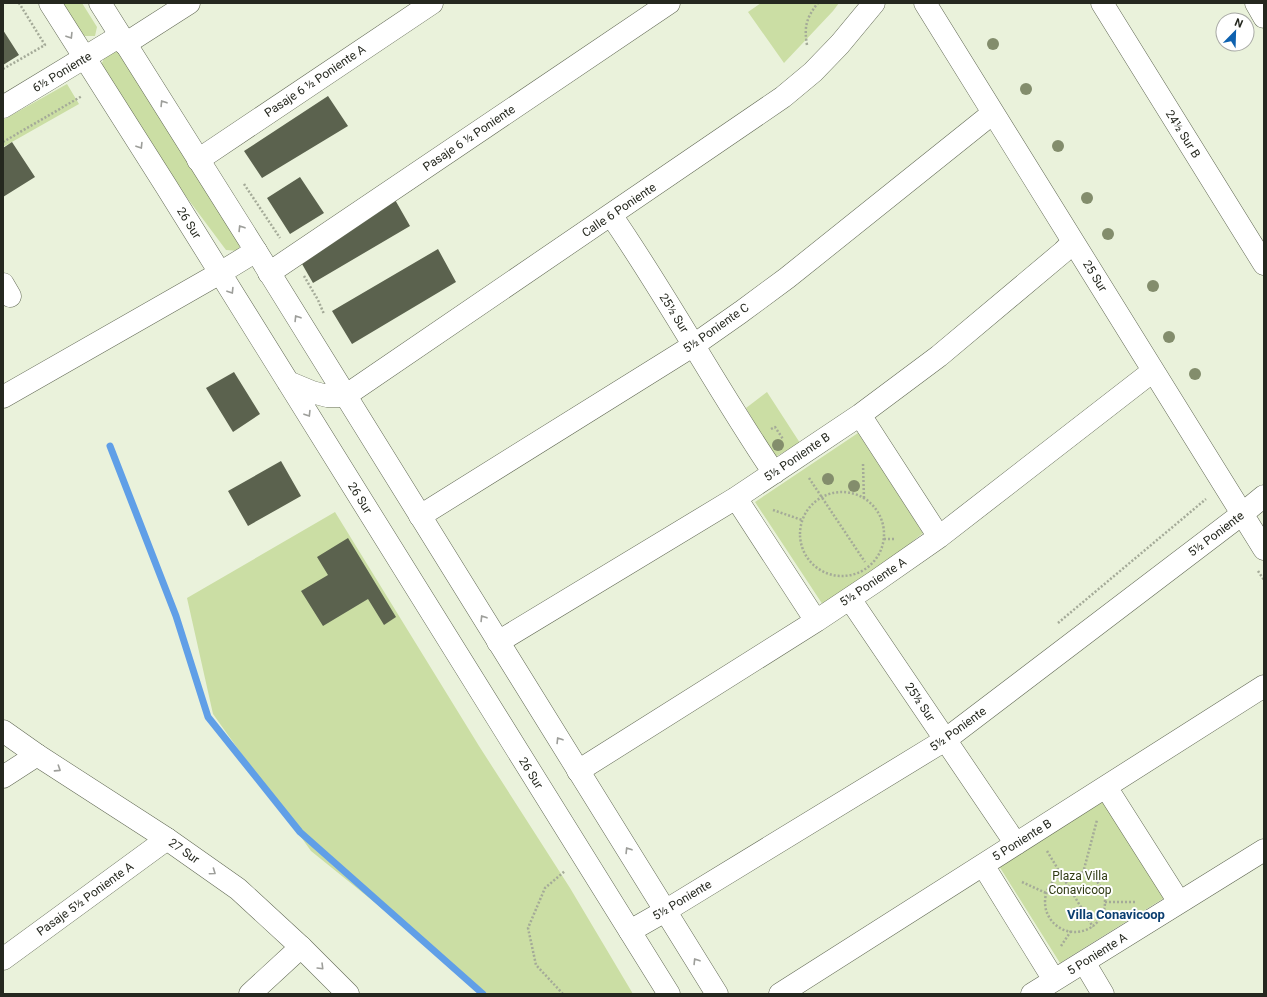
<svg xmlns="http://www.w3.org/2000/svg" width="1267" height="997" viewBox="0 0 1267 997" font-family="Roboto,sans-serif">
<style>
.green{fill:#cbdea4}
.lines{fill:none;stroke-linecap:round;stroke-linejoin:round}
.stream{stroke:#609fe7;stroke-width:7}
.building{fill:#5b624e}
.minor-casing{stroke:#626955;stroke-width:23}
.tertiary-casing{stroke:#626955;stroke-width:23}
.path{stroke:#a4aa98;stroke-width:2.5;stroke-dasharray:2 2;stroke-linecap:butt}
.minor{stroke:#fff;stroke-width:22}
.tertiary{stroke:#fff;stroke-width:22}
.tree{fill:#838d6c}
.oneway{stroke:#9d9e9a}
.labels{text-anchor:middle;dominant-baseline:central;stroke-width:4;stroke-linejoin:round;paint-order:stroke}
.street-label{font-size:12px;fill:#25281f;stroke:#fff}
.park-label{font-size:12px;fill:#2f3a12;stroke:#fff}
.neighbourhood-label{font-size:13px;font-weight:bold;fill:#0b3e70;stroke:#fff}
</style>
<rect width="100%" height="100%" fill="#eaf2db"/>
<path class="green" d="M 62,3 L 82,3 L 97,27 L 95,36 L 83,36 Z
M 761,3 L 839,3 L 833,11 L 784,63 L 748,12 Z
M 107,52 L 120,52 L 240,240 L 239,251 L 226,250 L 176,183 L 101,65 Z
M 67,84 L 79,104 L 3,147 L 3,120 Z
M 767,392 L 800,443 L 775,457 L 746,408 Z
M 858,433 L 923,533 L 870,575 L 825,608 L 755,502 Z
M 335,512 L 479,746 L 570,888 L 633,994 L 488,994 L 311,851 L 213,714 L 187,598 Z
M 1106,800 L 1164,898 L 1060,963 L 999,866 Z"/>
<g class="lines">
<path class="stream" d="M 110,446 L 176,616 L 208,717 L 300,832 L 483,994"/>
</g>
<path class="building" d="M 3,30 L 19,55 L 3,65 Z
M 328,96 L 348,126 L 262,178 L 244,151 Z
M 12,142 L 35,177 L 3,197 L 3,148 Z
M 300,177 L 324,213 L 290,234 L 267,198 Z
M 394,198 L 410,226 L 313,283 L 298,257 Z
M 438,249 L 456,282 L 352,344 L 332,311 Z
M 234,372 L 260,414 L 233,432 L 206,388 Z
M 281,461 L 301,496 L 248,526 L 228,491 Z
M 348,538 L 396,617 L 384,625 L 368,599 L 323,626 L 301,591 L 328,575 L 317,557 Z"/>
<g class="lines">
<g class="minor-casing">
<path id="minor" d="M 925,3 L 1264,549
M 1102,3 L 1264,264
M 1256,3 L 1264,17
M 125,44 L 189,3
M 3,107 L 120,36
M 198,160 L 432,3
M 611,215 C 669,299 717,389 774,473
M 269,273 L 669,3
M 3,284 L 10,296
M 345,396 L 783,97 L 813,72 L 840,44 L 874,3
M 3,397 L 220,273 L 256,251
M 860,415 L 939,537
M 736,498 L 816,621
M 420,516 L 694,345 L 741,312 L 787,278 L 993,113
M 850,599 L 1016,844
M 498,642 L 736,498 L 860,415 L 939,356 L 1063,252 L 1073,242
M 578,771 L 816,621 L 876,581 L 939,537 L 1153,371
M 3,777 L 37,755
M 1106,787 L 1179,902
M 983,865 L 1054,980
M 630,931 L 665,911 L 945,740 L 1242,514 L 1264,496
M 3,959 L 167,839
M 1084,962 L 1103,994
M 250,994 L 301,947
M 780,994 L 1264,686
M 1032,994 L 1264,850"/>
</g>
<g class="tertiary-casing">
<path id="tertiary" d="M 50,3 L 166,186 L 669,994
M 100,3 L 256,251 L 717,994
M 288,382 L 312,392 L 327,396 L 345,396
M 3,731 L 37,755 L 167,839 L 238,889 L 301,947 L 348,994"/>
</g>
<path class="path" d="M 807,45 C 804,27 806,18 818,3
M 3,69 L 45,45 L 19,3
M 3,142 L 82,96
M 244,184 L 280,238
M 304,276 L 318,300 L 324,314
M 771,429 L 775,427 L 783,439
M 863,464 L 864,499
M 809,478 L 865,562
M800 534a42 42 0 1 1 84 0a42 42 0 1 1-84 0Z
M 773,510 L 802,520
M 884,539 L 894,539
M 1258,571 L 1264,580
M 1058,623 L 1206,499
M 1047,851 L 1093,927
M1045 902a30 30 0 1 1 60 0a30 30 0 1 1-60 0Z
M 1083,873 L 1097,820
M 1022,882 L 1046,893
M 1105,902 L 1135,902
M 1061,946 L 1071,931
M 563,994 L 536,965 L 528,928 L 545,888 L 565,871"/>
<use href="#minor" class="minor"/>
<use href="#tertiary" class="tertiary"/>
</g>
<g class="tree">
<circle cx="993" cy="44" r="6"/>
<circle cx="1026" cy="89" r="6"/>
<circle cx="1058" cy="146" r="6"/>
<circle cx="1087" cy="198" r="6"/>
<circle cx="1108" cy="234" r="6"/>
<circle cx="1153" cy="286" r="6"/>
<circle cx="1169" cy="337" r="6"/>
<circle cx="1195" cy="374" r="6"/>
<circle cx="778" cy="445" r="6"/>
<circle cx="828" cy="479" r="6"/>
<circle cx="854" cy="486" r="6"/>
</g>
<defs><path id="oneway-chevron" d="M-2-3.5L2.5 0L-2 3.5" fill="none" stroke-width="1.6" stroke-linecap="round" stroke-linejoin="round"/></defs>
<g class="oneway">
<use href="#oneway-chevron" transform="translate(70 36) rotate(58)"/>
<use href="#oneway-chevron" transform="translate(163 103) rotate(-122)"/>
<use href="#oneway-chevron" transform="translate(140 146) rotate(58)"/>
<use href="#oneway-chevron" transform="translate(241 228) rotate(-122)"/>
<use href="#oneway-chevron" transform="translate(231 291) rotate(58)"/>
<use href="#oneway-chevron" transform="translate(297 318) rotate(-122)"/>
<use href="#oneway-chevron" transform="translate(308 414) rotate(58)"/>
<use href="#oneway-chevron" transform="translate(483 618) rotate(-122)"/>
<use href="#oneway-chevron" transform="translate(559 740) rotate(-122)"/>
<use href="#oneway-chevron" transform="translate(58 769) rotate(33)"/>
<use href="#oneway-chevron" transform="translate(628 850) rotate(-122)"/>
<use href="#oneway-chevron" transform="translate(213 872) rotate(35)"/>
<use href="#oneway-chevron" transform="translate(696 961) rotate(-122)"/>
<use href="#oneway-chevron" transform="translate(321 967) rotate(45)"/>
</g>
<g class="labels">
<g class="street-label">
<text transform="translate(62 72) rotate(-31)">6½ Poniente</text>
<text transform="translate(315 81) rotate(-34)">Pasaje 6 ½ Poniente A</text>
<text transform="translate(1183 134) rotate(58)">24½ Sur B</text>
<text transform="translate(469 138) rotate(-34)">Pasaje 6 ½ Poniente</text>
<text transform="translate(619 210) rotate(-34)">Calle 6 Poniente</text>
<text transform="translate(189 223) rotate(58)">26 Sur</text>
<text transform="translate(1095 276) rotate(58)">25 Sur</text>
<text transform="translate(674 313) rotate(58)">25½ Sur</text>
<text transform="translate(716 328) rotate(-35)">5½ Poniente C</text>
<text transform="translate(797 457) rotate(-34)">5½ Poniente B</text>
<text transform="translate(360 498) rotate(58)">26 Sur</text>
<text transform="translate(1216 534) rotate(-37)">5½ Poniente</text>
<text transform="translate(873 582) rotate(-34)">5½ Poniente A</text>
<text transform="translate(920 702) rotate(56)">25½ Sur</text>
<text transform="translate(958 729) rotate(-36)">5½ Poniente</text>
<text transform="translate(531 773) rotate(58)">26 Sur</text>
<text transform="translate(1022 840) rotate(-32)">5 Poniente B</text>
<text transform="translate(184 851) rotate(35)">27 Sur</text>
<text transform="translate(85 899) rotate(-36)">Pasaje 5½ Poniente A</text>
<text transform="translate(682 900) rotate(-31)">5½ Poniente</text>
<text transform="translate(1097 954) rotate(-32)">5 Poniente A</text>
</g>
<g class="park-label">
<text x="1080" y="876">Plaza Villa<tspan x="1080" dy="14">Conavicoop</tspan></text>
</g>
<g class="neighbourhood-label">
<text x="1116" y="914">Villa Conavicoop</text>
</g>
</g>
<rect width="1267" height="997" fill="none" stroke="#25281f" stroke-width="8"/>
<g transform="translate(1235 32) rotate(23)"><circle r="19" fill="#ffffff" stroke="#a8a9a5"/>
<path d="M0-3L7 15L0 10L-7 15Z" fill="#0d61af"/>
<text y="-6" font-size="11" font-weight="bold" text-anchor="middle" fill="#25281f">N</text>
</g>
</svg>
